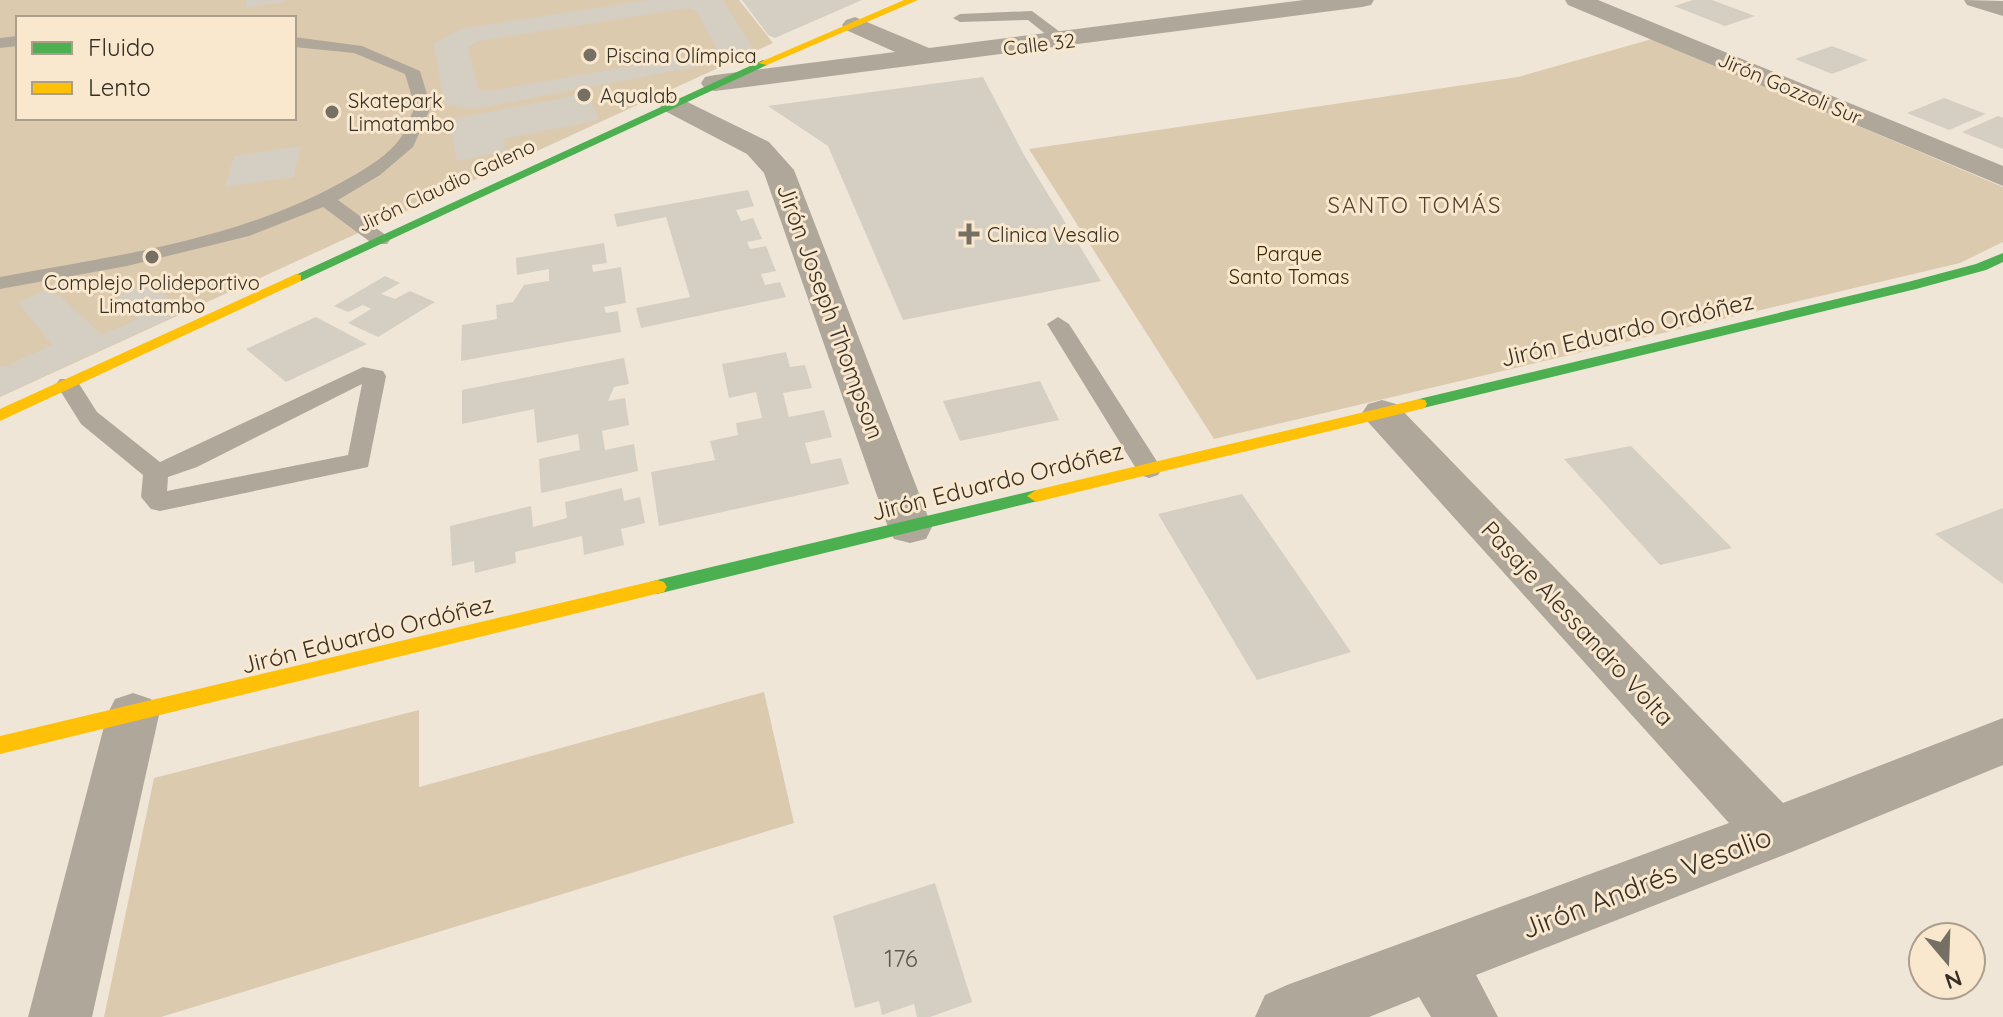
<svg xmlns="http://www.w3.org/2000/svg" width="2003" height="1017" viewBox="0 0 2003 1017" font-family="Quicksand,sans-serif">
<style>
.green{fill:#dccaaf;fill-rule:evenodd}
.building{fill:#d5cec3;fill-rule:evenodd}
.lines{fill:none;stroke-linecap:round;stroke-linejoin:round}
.lane{fill:#b0a79b;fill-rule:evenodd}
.street{fill:#b0a79b;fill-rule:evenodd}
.fast{fill:#4caf50;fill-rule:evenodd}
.slow{fill:#ffc107;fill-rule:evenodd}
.poi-dot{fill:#766f64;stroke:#f9e8ce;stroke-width:3}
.labels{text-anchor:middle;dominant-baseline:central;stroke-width:6;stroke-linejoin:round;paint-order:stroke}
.far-street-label{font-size:20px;fill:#352f25;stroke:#f9e8ce}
.far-poi-label{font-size:20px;fill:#352f25;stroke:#f9e8ce;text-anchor:start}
.far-park-label{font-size:20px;fill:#3e2903;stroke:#f9e8ce}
.far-neighbourhood-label{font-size:22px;letter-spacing:2px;fill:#51422d;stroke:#f9e8ce}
.street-label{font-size:24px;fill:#352f25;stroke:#f9e8ce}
.near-number-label{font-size:24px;fill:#5e584d}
.near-street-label{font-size:28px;fill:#352f25;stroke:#f9e8ce}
</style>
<rect width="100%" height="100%" fill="#efe6d8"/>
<path class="green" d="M 0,0 L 739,0 L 773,43 L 0,397 ZM 18,18 L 294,18 L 294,118 L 18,118 Z
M 1652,39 L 2003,187 L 2003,242 L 1960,263 L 1214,439 L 1029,149 L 1518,77 Z
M 764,692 L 794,823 L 161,1017 L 104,1017 L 154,778 L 419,710 L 419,787 Z"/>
<path class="building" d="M 246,0 L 285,0 L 285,2 L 246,8 Z
M 647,0 L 723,0 L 754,50 L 732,60 L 473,109 L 444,104 L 434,44 L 460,29 ZM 688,8 L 696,10 L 717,48 L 710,52 L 489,91 L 478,89 L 468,47 L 479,41 Z
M 742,0 L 862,0 L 775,38 L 768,35 Z
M 1693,0 L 1712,0 L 1755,16 L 1725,26 L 1674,6 Z
M 1832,46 L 1868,60 L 1832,74 L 1795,59 Z
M 983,77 L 1024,155 L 1101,281 L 903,320 L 828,146 L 768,106 Z
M 588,93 L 599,120 L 503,139 L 506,151 L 457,161 L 448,120 Z
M 1944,98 L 1986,114 L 1949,130 L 1907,113 Z
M 1998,116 L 2003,118 L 2003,149 L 1962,132 Z
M 301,146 L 294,177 L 225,187 L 234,156 Z
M 748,190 L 754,206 L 736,210 L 741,221 L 753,218 L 762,239 L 747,242 L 750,249 L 766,246 L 776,271 L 761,274 L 765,285 L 780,282 L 786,297 L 641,328 L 636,308 L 690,297 L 666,217 L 617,227 L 614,214 Z
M 604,243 L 607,263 L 592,265 L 593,272 L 621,267 L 626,303 L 604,307 L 606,313 L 618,311 L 621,332 L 461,361 L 462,325 L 497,319 L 496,305 L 513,302 L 524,285 L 549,281 L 549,269 L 517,275 L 516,258 Z
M 385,276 L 400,283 L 381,294 L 395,299 L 410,291 L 435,302 L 378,337 L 348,323 L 371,309 L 363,305 L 348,312 L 334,306 Z
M 152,283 L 181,313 L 0,396 L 0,366 L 4,367 L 52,345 L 18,302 L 51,288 L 102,335 L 138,319 L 118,296 Z
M 316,317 L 367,344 L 286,382 L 246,349 Z
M 786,352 L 790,367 L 805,365 L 812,388 L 783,393 L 789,417 L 824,410 L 832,437 L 805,443 L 811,464 L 841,458 L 849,484 L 659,526 L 651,472 L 715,460 L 710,441 L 738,435 L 736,423 L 762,418 L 756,392 L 729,398 L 722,364 Z
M 624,358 L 629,384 L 614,387 L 608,401 L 625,398 L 629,425 L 602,431 L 605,450 L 634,444 L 638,471 L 541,493 L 539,459 L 580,450 L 578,434 L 537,443 L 534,409 L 462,424 L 462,390 Z
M 1040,381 L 1059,420 L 960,441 L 943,401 Z
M 1631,446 L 1732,548 L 1660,565 L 1564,459 Z
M 622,488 L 624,501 L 640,497 L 645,523 L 621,529 L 624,545 L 584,555 L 582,536 L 515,552 L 516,563 L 475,573 L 474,561 L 452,566 L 450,526 L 531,506 L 533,527 L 567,518 L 565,502 Z
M 1242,494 L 1351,652 L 1257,680 L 1158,514 Z
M 2003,508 L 2003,584 L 1935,534 Z
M 935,883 L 972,1002 L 930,1017 L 917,1017 L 914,1004 L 882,1015 L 879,1001 L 855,1008 L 833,916 Z"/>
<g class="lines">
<path class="lane" d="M 1032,11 L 1068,38 L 1068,44 L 1058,44 L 1028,20 L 960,22 L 953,18 L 960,14 Z
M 18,36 L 18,46 L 0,48 L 0,38 Z
M 294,37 L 362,46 L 420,71 L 431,107 L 413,147 L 380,175 L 338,200 L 387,236 L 390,240 L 387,244 L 373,244 L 323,207 L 249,236 L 127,266 L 0,289 L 0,277 C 119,255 245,239 351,177 C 367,168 388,155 399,140 C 406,131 410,117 415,107 L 405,74 L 354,53 L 294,47 Z
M 1058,317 L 1069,324 L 1158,463 L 1162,469 L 1158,475 L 1149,478 L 1140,475 L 1047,324 Z
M 363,367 L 383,371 L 386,376 L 368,467 L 160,511 L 151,509 L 141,497 L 143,475 L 81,424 L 56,384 L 60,379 L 76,379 L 97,412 L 160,462 ZM 362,384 L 348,455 L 167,491 L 168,477 L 197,467 Z"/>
<path class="street" d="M 1304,0 L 1374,0 L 1371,5 L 1362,7 L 715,91 L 705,89 L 701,83 L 705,77 L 715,75 L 895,52 L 846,30 L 842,25 L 846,20 L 855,17 L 929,48 Z
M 1565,0 L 1598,0 L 2003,166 L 2003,186 L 1568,5 Z
M 1964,0 L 2003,1 L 2003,16 L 1967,5 Z
M 673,95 L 769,142 L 794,170 L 932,527 L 926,539 L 910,543 L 894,539 L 888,527 L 764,173 L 747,154 L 663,110 L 659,104 L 663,98 Z
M 1382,400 L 1396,404 L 1783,803 L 2003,718 L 2003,765 L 1794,851 L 1476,975 L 1498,1017 L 1431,1017 L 1419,997 L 1369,1017 L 1255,1017 L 1265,995 L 1287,985 L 1729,823 L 1368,422 L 1362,413 L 1368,404 Z
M 133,693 L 151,699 L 159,715 L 92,1017 L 28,1017 L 107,715 L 115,699 Z"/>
<path class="fast" d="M 763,60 L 768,63 L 767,65 L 301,281 L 291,281 L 289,278 Z
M 2003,253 L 2003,262 L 1986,270 L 1916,289 L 1419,409 L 1411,404 L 1419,399 L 1908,282 L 1976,264 Z
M 1036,490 L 1045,496 L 1042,500 L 657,594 L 650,592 L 647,587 L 650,582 L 657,580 Z"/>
<path class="slow" d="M 904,0 L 918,0 L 767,65 L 758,63 Z
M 296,274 L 301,275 L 301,281 L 0,421 L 0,409 Z
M 1419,399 L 1425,400 L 1427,404 L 1425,408 L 1036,502 L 1027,496 L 1036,490 Z
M 657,580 L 664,582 L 667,587 L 664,592 L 0,754 L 0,736 Z"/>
</g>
<g class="poi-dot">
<circle cx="590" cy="55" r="8"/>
<circle cx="584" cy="95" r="8"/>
<circle cx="332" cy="112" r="8"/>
<path d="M965 222h8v8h8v8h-8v8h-8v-8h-8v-8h8z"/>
<circle cx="152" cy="257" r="8"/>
</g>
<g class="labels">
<g class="far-street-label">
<text transform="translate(1039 44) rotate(-7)">Calle 32</text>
<text transform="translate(1790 88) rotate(23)">Jirón Gozzoli Sur</text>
<text transform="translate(446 185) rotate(-25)">Jirón Claudio Galeno</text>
</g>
<g class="far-poi-label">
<text x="606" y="55">Piscina Olímpica</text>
<text x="600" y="95">Aqualab</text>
<text x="348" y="100">Skatepark<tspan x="348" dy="23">Limatambo</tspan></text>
<text x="987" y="234">Clinica Vesalio</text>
<text x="152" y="282" text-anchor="middle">Complejo Polideportivo<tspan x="152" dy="23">Limatambo</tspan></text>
</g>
<g class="far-park-label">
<text x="1289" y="253">Parque<tspan x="1289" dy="23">Santo Tomas</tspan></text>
</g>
<g class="far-neighbourhood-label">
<text x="1415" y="205">SANTO TOMÁS</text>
</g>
<g class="street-label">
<text transform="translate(831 311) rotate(70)">Jirón Joseph Thompson</text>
<text transform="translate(1627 329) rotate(-13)">Jirón Eduardo Ordóñez</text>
<text transform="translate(997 481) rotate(-14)">Jirón Eduardo Ordóñez</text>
<text transform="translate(1578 623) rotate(47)">Pasaje Alessandro Volta</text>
<text transform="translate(367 634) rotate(-14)">Jirón Eduardo Ordóñez</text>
</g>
<g class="near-number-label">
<text x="901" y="958">176</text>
</g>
<g class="near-street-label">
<text transform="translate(1646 882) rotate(-21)">Jirón Andrés Vesalio</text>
</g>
</g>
<rect x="16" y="16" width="280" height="104" fill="#f9e8ce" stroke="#ab9e8a" stroke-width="2"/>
<rect x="32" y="42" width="40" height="12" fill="#4caf50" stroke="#ab9e8a" stroke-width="2"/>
<text x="88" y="56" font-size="24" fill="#352f25">Fluido</text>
<rect x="32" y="82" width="40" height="12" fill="#ffc107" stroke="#ab9e8a" stroke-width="2"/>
<text x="88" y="96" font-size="24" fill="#352f25">Lento</text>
<g transform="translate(1947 961) rotate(161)"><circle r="38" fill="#f9e8ce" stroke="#ab9e8a" stroke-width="2"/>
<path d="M0-6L14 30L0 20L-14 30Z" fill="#766f64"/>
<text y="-12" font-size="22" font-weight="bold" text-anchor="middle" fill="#352f25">N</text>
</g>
</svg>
